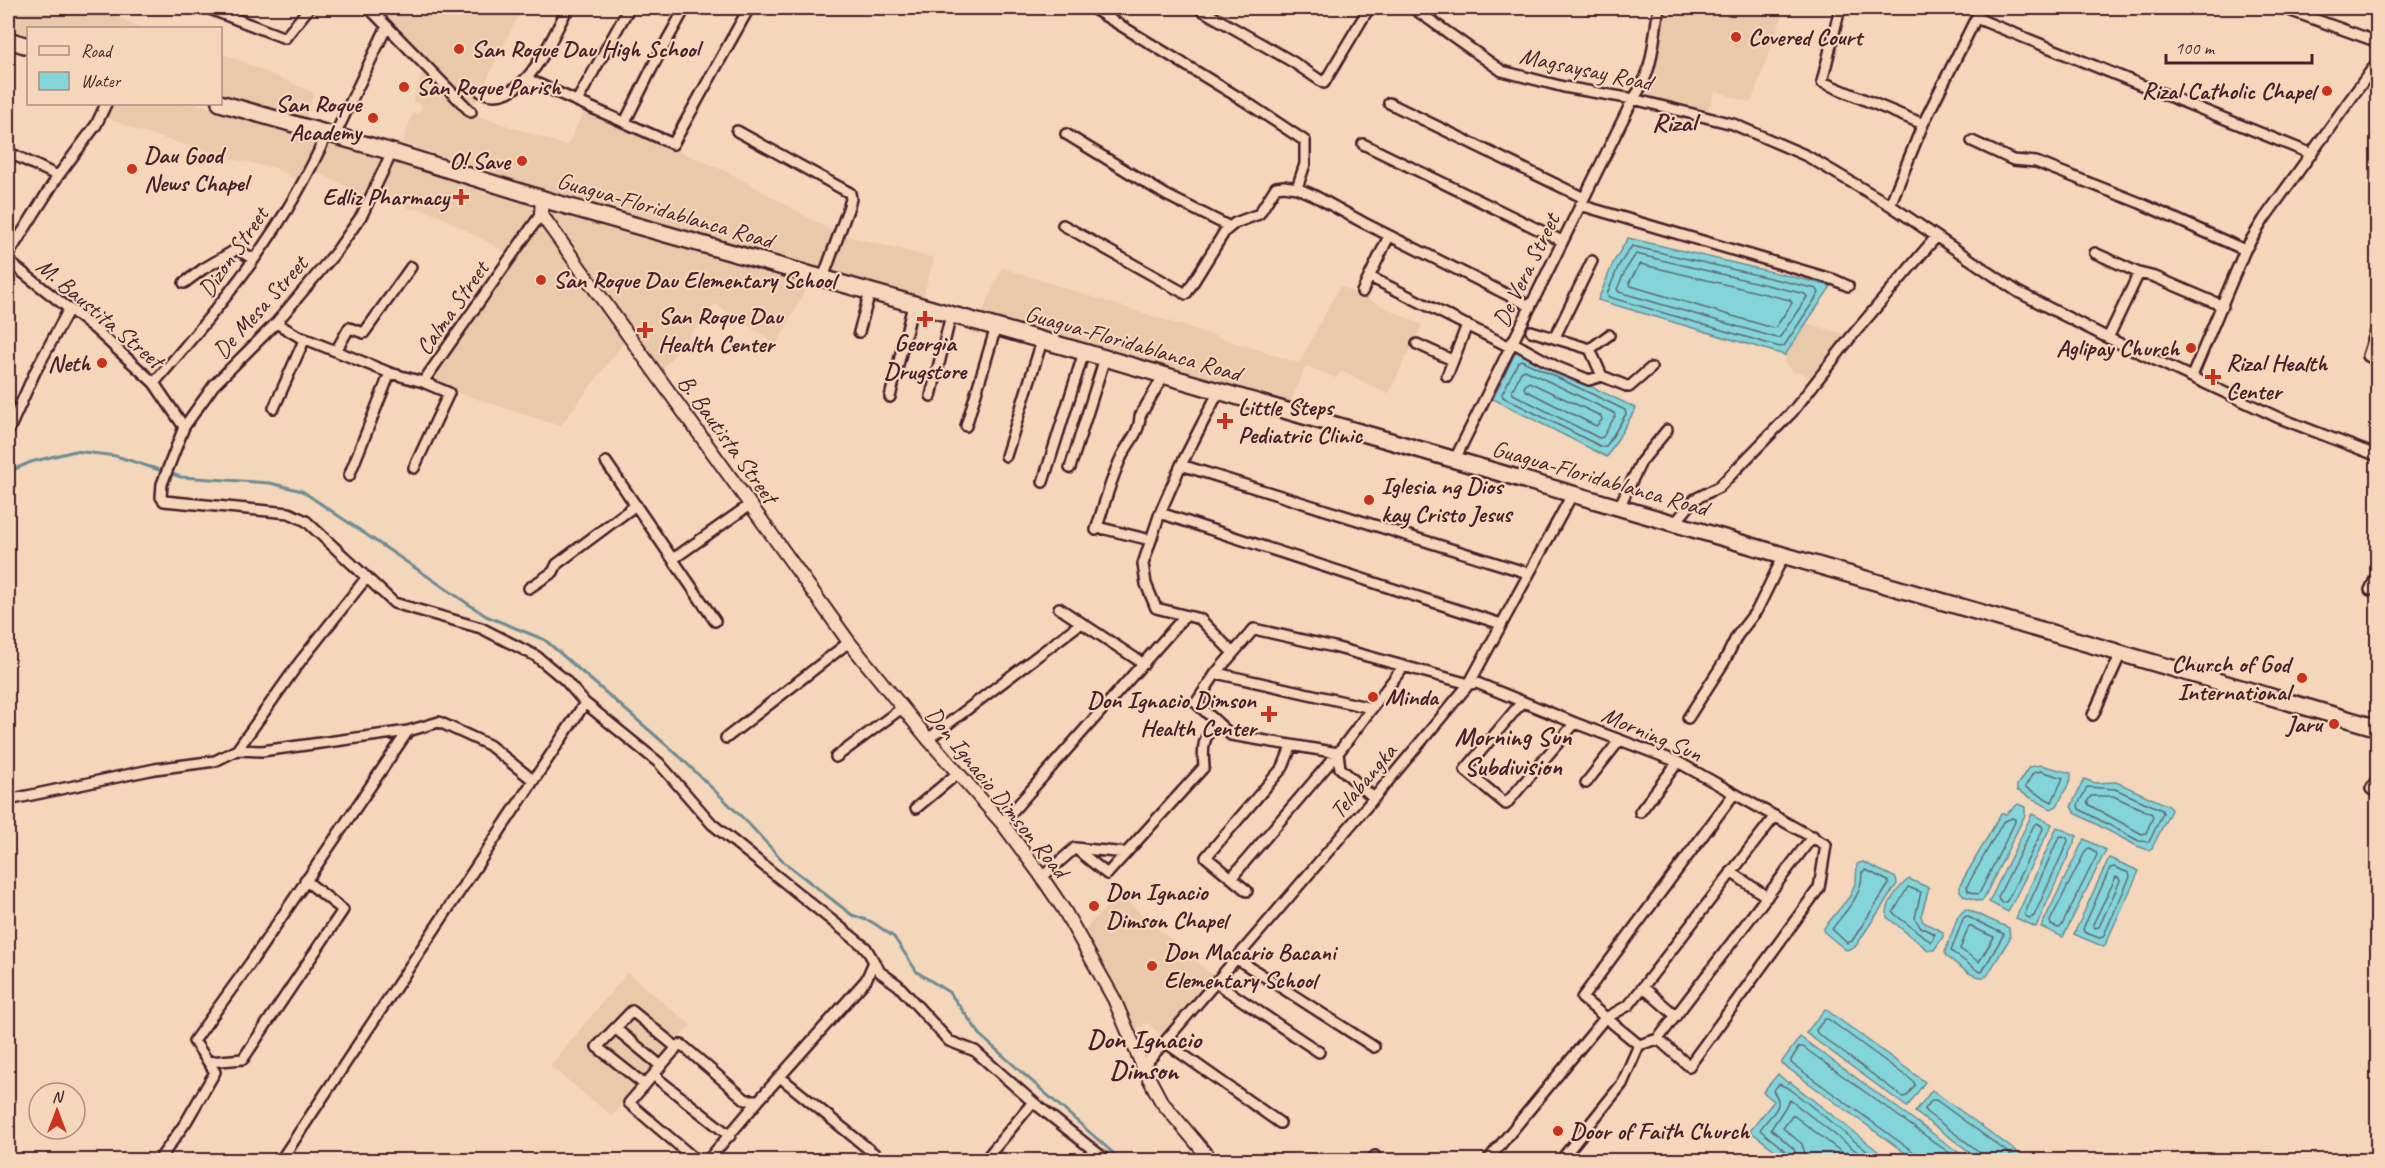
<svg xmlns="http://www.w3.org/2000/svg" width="2385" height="1168" viewBox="0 0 2385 1168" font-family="Caveat,sans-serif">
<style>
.built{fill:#e8c9a9}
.water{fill:#83d5da;stroke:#6c8c94;stroke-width:1.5}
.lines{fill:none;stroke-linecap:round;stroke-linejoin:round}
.shore{stroke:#616871;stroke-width:1.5}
.stream{stroke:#6c8c94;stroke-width:3}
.minor-casing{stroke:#4a1f2b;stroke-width:14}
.tertiary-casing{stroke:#4a1f2b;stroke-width:16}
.primary-casing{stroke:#4a1f2b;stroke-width:20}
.minor{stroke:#f4d6ba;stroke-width:9}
.tertiary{stroke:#f4d6ba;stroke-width:12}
.primary{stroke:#f4d6ba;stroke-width:15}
.poi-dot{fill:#c8321e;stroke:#f4d6ba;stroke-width:2}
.labels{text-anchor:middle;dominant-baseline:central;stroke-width:4.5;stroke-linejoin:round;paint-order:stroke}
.poi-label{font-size:24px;font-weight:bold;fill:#4a1f2b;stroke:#f4d6ba;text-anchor:start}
.street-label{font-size:24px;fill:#4a1f2b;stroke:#f4d6ba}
.neighbourhood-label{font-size:26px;font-weight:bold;fill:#4a1f2b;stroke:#f4d6ba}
.quarter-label{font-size:27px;font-weight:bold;fill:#4a1f2b;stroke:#f4d6ba}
</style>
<rect width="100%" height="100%" fill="#f4d6ba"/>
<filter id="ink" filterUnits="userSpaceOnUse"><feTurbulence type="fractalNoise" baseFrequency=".0167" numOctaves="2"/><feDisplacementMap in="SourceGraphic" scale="12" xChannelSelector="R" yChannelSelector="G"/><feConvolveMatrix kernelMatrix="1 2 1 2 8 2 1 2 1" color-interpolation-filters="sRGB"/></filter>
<g filter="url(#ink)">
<path class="built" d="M 8,8 L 73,8 L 114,15 L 141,28 L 28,28 L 28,40 L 8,33 Z
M 376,8 L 522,8 L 473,107 Z
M 1665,8 L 1785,8 L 1751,103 L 1715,91 L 1708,110 L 1648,96 Z
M 220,52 L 314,93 L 305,119 L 221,95 Z
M 423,69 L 473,114 L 567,146 L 584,111 L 730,173 L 835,233 L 934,258 L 922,300 L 789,263 L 527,184 L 402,143 L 413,112 L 419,114 L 422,105 L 413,102 Z
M 108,104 L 198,104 L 321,139 L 301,182 L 275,168 L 232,159 L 139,131 L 103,116 Z
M 327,141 L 382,161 L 366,196 L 313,170 Z
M 391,162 L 530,205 L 534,211 L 533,216 L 509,254 L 442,217 L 417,208 L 413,210 L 376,191 Z
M 554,208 L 810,281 L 777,344 L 715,304 L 660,372 L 546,212 Z
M 540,219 L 625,341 L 560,426 L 437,386 L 433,380 Z
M 1002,268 L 1299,363 L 1340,286 L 1422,325 L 1388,394 L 1341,371 L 1336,378 L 1306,366 L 1289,405 L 980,318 Z
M 1806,323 L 1850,336 L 1824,371 L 1826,386 L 1797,371 L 1795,373 L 1784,363 L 1785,355 Z
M 1119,895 L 1216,978 L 1163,1037 L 1148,1023 L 1133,1030 L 1081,933 Z
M 627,973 L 691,1025 L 612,1116 L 550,1066 Z"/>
<path class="water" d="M 1628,238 L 1831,286 L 1785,355 L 1598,300 L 1613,263 Z
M 1516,351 L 1636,408 L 1607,457 L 1493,399 Z
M 2041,765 L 2071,773 L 2071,779 L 2057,806 L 2051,809 L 2017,790 L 2017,785 L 2029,767 Z
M 2084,779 L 2095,783 L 2116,782 L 2169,806 L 2171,810 L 2152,848 L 2148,850 L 2137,846 L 2075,813 L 2071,807 Z
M 2018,804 L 2025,807 L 2025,815 L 1983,900 L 1980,901 L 1964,896 L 1960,891 L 1960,885 L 2001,814 L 2006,814 Z
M 2032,814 L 2052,824 L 2008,912 L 1989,902 Z
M 2057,827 L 2077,836 L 2036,927 L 2016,918 Z
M 2084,839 L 2106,850 L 2063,937 L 2041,927 Z
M 2109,858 L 2139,871 L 2104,947 L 2074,934 Z
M 1863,862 L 1896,878 L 1897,884 L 1855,947 L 1846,950 L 1824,932 L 1824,928 L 1850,896 L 1856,881 L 1857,864 Z
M 1909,879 L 1929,888 L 1921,916 L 1923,922 L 1943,932 L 1943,937 L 1934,950 L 1928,950 L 1887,917 C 1885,905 1899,886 1909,879 Z
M 1966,909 L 2009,928 L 2010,938 L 1987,976 C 1973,981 1958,964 1946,956 L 1945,952 L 1958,916 Z
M 1825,1009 L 1925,1082 L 1907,1107 L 1806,1033 Z
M 1800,1037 L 1969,1160 L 1915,1160 L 1781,1063 Z
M 1778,1074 L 1788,1083 L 1790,1082 L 1879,1152 L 1872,1160 L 1788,1160 L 1750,1131 L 1774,1101 L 1763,1092 Z
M 1932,1090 L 2028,1160 L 1981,1160 L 1915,1112 Z"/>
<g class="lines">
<path class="shore" d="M 1632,246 L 1817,289 L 1819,293 L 1784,346 L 1780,347 L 1609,297 L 1607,294 L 1619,265 Z
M 1636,254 L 1805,294 L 1807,297 L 1780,337 L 1777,338 L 1619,292 L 1617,289 L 1626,269 Z
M 1640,264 L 1790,300 L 1792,303 L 1776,327 L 1773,328 L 1631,286 L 1629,283 Z
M 1521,360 L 1625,410 L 1626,414 L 1606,447 L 1602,447 L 1503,397 L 1502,394 L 1518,362 Z
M 1525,370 L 1614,413 L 1615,416 L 1603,437 L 1599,438 L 1513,394 L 1512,391 L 1521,372 Z
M 1529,382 L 1601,416 L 1602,420 L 1596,426 L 1525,390 L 1524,387 Z
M 2041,771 L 2063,778 L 2052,802 L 2025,787 L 2033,773 Z
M 2087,787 L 2115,789 L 2162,810 L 2163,813 L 2149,842 L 2139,841 L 2079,809 L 2078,805 Z
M 2091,796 L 2113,796 L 2152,814 L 2153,817 L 2146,833 L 2142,834 L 2089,805 L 2087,802 Z
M 2012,818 L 2015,819 L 2015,822 L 1980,892 L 1977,894 L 1968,891 L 1967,886 L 2003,822 Z
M 2037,823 L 2042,826 L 2043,829 L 2007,901 L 2003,903 L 1999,900 L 1998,897 L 2034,825 Z
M 2062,836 L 2067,838 L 2068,841 L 2034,916 L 2030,918 L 2025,916 L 2025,913 L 2059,837 Z
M 2089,848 L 2096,852 L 2097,855 L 2061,927 L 2058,928 L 2051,925 L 2050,921 L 2086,850 Z
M 2114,867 L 2129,873 L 2130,877 L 2103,937 L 2099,938 L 2084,932 L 2083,929 L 2110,868 Z
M 1866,870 L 1888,881 L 1889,884 L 1852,941 L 1847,943 L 1832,929 C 1846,910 1862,897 1862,872 Z
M 2116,877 L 2119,878 L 2120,881 L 2099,927 L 2095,928 L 2093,924 Z
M 1908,887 L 1921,892 L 1915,918 L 1920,927 L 1935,934 L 1931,942 L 1893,913 Z
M 1966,916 L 2004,934 L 1982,972 L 1978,971 L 1951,951 L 1963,919 Z
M 1969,926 L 1994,937 L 1979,962 L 1960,949 Z
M 1825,1019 L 1828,1019 L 1914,1082 L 1915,1085 L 1907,1096 L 1903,1097 L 1817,1033 L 1816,1030 Z
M 1791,1160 L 1789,1154 L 1760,1130 C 1769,1114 1787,1108 1773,1091 L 1779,1084 L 1790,1089 L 1868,1152 L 1868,1160
M 1798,1160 L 1794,1149 L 1771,1129 L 1790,1100 L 1860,1154 L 1861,1160
M 1807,1160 L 1802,1144 L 1783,1128 L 1793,1115 L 1852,1160
M 1917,1160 L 1915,1153 L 1791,1063 L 1791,1060 L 1799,1047 L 1803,1047 L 1959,1160
M 1984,1160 L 1981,1153 L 1926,1112 L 1925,1109 L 1932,1100 L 1936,1100 L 2018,1160"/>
<path class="stream" d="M 2378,147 C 2374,161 2369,178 2378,191
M 8,472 L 31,462 L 75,451 L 116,456 L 181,477 L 270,483 L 302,491 L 486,616 L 545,640 L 679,756 L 747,822 L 785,863 L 852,915 L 872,922 L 894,937 L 917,972 L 950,993 L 982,1037 L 1121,1160"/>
<g class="minor-casing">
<path id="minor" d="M 207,8 L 285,38 L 309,8
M 369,8 L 471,112
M 1092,8 L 1243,100 L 1305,141 L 1305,164 L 1297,188
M 1198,8 L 1293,62 L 1324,83 L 1369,8
M 1413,8 L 1502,71 L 1564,87 L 1633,99 L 1733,124 L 1807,156 L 1890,205 L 2018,292 L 2108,338 L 2277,417 L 2378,456
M 1840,8 L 1822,82 L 1923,124
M 2283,8 L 2378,42
M 1976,18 L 2312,154
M 527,79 L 673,144 L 749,8
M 481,92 C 525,110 551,38 568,8
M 577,101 L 629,8
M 1389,103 L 1584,198
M 625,122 L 655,62 L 685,8
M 737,131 L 850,193 L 851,199 L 848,209 L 823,278
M 1066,134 L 1166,195 L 1230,227
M 335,135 L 387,26
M 1972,141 L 2013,160 L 2036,162 L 2140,203 L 2245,250
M 1363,144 L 1562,241
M 8,152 L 58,176
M 392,152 L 362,215 L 336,252 L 276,323 L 214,385 L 184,427 L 162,484 L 161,497 L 164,501 L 289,513 L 306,521 L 394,603 L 481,628 L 536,656 L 565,680 L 585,703 L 659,763 L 712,824 L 866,948 L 880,972 L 898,985 L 949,1041 L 975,1051 L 1033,1102 L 1106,1160
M 1580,205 L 1835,280 L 1848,286
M 1890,205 L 1923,124 L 1981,8
M 1063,225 L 1186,294 L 1225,231 L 1235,223 L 1259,214 L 1276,187 L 1284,186 L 1297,188 L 1313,195 L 1364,223 L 1530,306
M 2095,253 L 2139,273 L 2155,277 L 2223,306
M 8,255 L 58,176 L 96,125 L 106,104
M 8,261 L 95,329 L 154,383 L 184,427
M 1370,277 L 1510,347
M 184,283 L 203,269 L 237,249 L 253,259
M 1362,292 L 1389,236
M 276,323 L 298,336 L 343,354 L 390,373 L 423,382 L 449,393 L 414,468
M 2378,325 L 2368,356 L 2378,361
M 1531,331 L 1590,349 L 1609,335
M 859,332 L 870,292
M 1555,337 L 1592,261
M 2108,338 L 2139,273
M 1512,342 L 1557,367 L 1589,380 L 1602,376
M 1417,344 L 1452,360
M 1590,349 L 1602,376 L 1629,387 L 1651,368
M 336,351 L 349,328 L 364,333 L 411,267
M 1447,376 L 1467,325
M 2192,376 L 2245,250 L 2264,219 L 2378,61
M 423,382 L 541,214
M 154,383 C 219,308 288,225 327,133
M 1219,391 L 1181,465 L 1160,513 L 1143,564 L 1146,584 L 1156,608 L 1200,619 L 1233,653
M 931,396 L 951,315
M 890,397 L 913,305
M 274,408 L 305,338
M 966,426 L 996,327
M 8,432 L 35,372 L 69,309
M 1006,456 L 1042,341
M 1455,459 L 1633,99 C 1654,73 1653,39 1659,8
M 606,462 L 715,621
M 1181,465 L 1528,573
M 1070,468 L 1105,358
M 349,476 L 390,373
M 1043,482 L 1084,352
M 1619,507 L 1641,462 L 1667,430
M 1160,513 L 1501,624
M 1675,523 L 1695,499 L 1719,487 L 1793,411 L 1851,337 L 1936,237
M 1097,527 L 1151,540
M 1096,530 C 1104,506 1110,481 1121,458 C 1127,444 1140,433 1140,416 L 1164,375
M 673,559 L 751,504
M 529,588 L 553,572 L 557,564 L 636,505
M 2370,590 L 2378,573
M 1059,608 L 1144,664
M 1216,673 L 1371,708
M 1522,702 L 1465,770 L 1506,804 L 1575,723
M 2093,715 L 2121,653
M 1688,718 L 1724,662 L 1737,636 L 1757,610 L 1784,555
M 726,738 L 849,642
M 928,739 L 1081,623
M 237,750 L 299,663 L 367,577
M 836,757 L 902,708
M 2378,777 L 2371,789 L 2378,793
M 1586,783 L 1619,741
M 1733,795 L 1582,998 L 1639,1045 L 1658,1039 L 1813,836
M 1374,798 L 1340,768 L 1338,753 L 1231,735 L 1196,703 L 1216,673 L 1254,629 L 1334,647 L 1469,684 L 1477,683 L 1575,723 L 1678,762 L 1826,845 L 1819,888 L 1689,1066 L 1658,1039
M 8,800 L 155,769 L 215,761 L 237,750 L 262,751 L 408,731 L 439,722 L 489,745 L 533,780
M 916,808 L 958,773
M 1640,812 L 1678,762
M 1002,823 L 1185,616
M 1075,848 L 1126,853
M 1731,872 L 1767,897
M 1042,877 L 1075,848 L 1107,874 L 1204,767 C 1202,745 1203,740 1216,721
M 1232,877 L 1338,753 L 1403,667
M 1247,891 L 1206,857 L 1283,767 L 1291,747
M 1237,959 L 1374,1047
M 1216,983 L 1319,1052
M 1643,987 L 1676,1016
M 616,1029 L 661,1066
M 1165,1042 L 1280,1123
M 209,1062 L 243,1059 L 343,910 L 305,880
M 1143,1067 L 1374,798 L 1469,684 L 1573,493
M 655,1073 L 629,1103 L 696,1160
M 780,1077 L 882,1160
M 645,1085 L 597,1047 L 632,1011 L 676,1047
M 730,1136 L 658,1079 L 655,1073 L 679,1045 L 682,1045 L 746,1100 L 759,1100 L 866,980 L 873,964
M 159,1160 L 186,1122 L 215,1072 L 194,1041 L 251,962 L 408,731
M 281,1160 L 585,703
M 708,1160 L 759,1100
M 985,1160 L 1033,1102
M 1372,1160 L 1375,1156
M 1488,1160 L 1604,1019 L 1629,1005 L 1775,816
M 1561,1160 L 1622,1084 L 1639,1045"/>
</g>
<g class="tertiary-casing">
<path id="tertiary" d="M 542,199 L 541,214 L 849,642 L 928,739 L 1002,823 L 1039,873 L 1064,910 L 1114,999 L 1143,1067 L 1161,1101 L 1211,1160"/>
</g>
<g class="primary-casing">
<path id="primary" d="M 8,40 L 28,46
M 220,103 L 392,152 L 556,203 L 1084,352 L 2378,728"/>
</g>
<use href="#minor" class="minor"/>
<use href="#tertiary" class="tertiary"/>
<use href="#primary" class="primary"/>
</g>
</g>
<g class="poi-dot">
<circle cx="1736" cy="37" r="6"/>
<circle cx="459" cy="49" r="6"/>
<circle cx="404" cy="87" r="6"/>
<circle cx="2327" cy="91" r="6"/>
<circle cx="373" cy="118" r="6"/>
<circle cx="522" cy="161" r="6"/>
<circle cx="132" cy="169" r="6"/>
<path d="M458 188h6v6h6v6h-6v6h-6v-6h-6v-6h6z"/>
<circle cx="541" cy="280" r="6"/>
<path d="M922 310h6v6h6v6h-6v6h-6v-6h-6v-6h6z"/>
<path d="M642 321h6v6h6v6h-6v6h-6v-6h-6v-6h6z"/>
<circle cx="2191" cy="348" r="6"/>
<circle cx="102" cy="363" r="6"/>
<path d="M2210 368h6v6h6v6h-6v6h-6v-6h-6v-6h6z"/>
<path d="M1222 412h6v6h6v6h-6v6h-6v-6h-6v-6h6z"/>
<circle cx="1369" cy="500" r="6"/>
<circle cx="2302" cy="678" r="6"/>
<circle cx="1373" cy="697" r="6"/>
<path d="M1266 705h6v6h6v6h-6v6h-6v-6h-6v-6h6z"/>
<circle cx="2334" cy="724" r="6"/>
<circle cx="1094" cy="906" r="6"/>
<circle cx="1152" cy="966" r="6"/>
<circle cx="1558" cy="1131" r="6"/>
</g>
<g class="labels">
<g class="poi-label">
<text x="1748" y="37">Covered Court</text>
<text x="471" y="49">San Roque Dau High School</text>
<text x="416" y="87">San Roque Parish</text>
<text x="2315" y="91" text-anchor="end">Rizal Catholic Chapel</text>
<text x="361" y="104" text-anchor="end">San Roque<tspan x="361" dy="28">Academy</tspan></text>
<text x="144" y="155">Dau Good<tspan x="144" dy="28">News Chapel</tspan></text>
<text x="510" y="161" text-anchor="end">O! Save</text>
<text x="449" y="197" text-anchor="end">Edliz Pharmacy</text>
<text x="553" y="280">San Roque Dau Elementary School</text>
<text x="658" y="316">San Roque Dau<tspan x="658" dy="28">Health Center</tspan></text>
<text x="925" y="343" text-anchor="middle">Georgia<tspan x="925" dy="28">Drugstore</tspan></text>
<text x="2179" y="348" text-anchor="end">Aglipay Church</text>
<text x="90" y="363" text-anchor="end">Neth</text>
<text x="2226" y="363">Rizal Health<tspan x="2226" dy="28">Center</tspan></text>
<text x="1238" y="407">Little Steps<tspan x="1238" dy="28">Pediatric Clinic</tspan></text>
<text x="1381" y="486">Iglesia ng Dios<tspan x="1381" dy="28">kay Cristo Jesus</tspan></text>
<text x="2290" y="664" text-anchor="end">Church of God<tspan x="2290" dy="28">International</tspan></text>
<text x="1385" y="697">Minda</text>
<text x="1256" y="700" text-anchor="end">Don Ignacio Dimson<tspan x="1256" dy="28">Health Center</tspan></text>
<text x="2322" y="724" text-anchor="end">Jaru</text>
<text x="1106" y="892">Don Ignacio<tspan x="1106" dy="28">Dimson Chapel</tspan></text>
<text x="1164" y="952">Don Macario Bacani<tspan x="1164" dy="28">Elementary School</tspan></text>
<text x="1570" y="1131">Door of Faith Church</text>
</g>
<g class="street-label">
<text transform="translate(1586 69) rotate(12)">Magsaysay Road</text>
<text transform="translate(665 210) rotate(16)">Guagua-Floridablanca Road</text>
<text transform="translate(233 252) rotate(-55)">Dizon Street</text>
<text transform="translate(1526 270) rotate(-64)">De Vera Street</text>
<text transform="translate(260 307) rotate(-48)">De Mesa Street</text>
<text transform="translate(452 308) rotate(-55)">Calma Street</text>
<text transform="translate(100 313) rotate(40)">M. Baustita Street</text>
<text transform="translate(1133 343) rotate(16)">Guagua-Floridablanca Road</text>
<text transform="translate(728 439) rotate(54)">B. Bautista Street</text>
<text transform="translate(1600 478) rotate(16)">Guagua-Floridablanca Road</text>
<text transform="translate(1652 734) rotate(23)">Morning Sun</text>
<text transform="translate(1363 781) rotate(-50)">Telabangka</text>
<text transform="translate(997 792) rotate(51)">Don Ignacio Dimson Road</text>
</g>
<g class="neighbourhood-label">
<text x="1513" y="736">Morning Sun<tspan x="1513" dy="30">Subdivision</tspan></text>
</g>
<g class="quarter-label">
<text x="1674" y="122">Rizal</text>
<text x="1144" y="1039">Don Ignacio<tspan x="1144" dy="31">Dimson</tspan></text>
</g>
</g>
<rect width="2385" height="1168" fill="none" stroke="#f4d6ba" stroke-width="30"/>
<rect x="15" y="15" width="2355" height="1138" fill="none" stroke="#4a1f2b" stroke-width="2" filter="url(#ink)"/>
<rect x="27" y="27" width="195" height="78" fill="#f4d6ba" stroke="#b08d81" stroke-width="1.5"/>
<rect x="39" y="46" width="30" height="9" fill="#f4d6ba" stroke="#b08d81" stroke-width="1.5"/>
<text x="81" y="57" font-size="18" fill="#4a1f2b">Road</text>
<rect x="39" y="72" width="30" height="18" fill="#83d5da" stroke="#b08d81" stroke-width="1.5"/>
<text x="81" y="87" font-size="18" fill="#4a1f2b">Water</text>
<g transform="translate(57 1111)"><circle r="28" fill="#f4d6ba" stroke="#b08d81" stroke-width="1.5"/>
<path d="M0-4.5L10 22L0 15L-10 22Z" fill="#c8321e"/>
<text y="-9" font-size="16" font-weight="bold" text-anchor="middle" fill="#4a1f2b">N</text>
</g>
<path d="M2166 54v9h146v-9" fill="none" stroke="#4a1f2b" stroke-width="3"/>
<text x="2175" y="54" font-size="18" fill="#4a1f2b" stroke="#f4d6ba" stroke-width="4.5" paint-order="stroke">100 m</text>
</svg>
